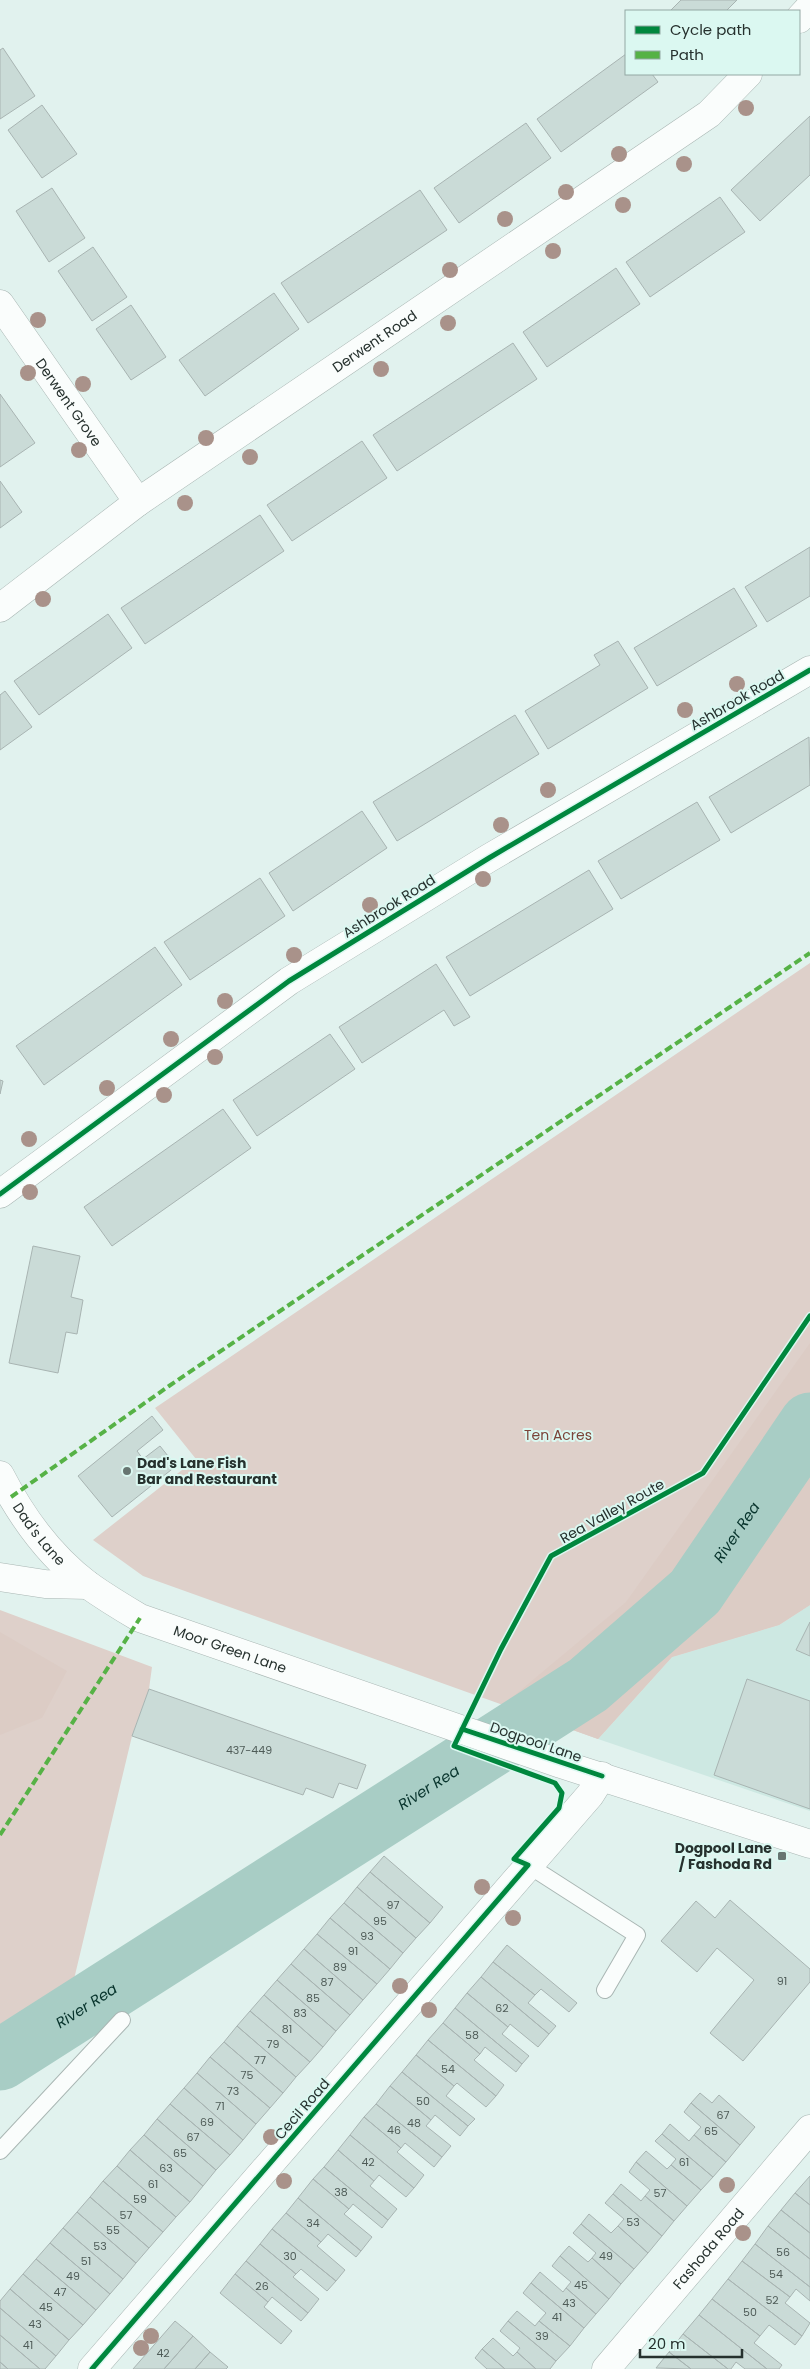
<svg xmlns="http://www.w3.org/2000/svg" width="810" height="2369" viewBox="0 0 810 2369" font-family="Poppins,sans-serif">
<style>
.built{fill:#cde8e2}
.green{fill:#ded0ca}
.forest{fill:#dcccc5}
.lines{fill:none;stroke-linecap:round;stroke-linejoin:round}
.river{stroke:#a8cdc5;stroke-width:61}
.building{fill:#cadbd7;stroke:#a8b4b2}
.lane-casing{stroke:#a9b6b3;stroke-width:18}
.street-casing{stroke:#a9b6b3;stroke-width:29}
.secondary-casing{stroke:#a9b6b3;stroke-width:29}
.lane{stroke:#fafdfc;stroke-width:16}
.street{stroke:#fafdfc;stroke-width:28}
.secondary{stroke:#fafdfc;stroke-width:28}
.quiet{stroke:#56b246;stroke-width:4;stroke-dasharray:8 4;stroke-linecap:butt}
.cycleway-casing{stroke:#dbf8f1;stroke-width:8}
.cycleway{stroke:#00873e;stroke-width:5}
.tree{fill:#a9928a}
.poi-dot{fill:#677571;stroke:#dbf8f1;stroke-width:2}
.labels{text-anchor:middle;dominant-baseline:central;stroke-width:4;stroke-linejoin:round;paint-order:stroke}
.number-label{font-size:11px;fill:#4f5c58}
.street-label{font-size:14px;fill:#26312e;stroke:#dbf8f1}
.park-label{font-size:14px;fill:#7c4439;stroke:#dbf8f1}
.poi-label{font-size:14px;font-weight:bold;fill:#26312e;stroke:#dbf8f1;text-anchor:start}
.water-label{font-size:15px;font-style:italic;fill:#07332c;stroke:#dbf8f1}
</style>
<rect width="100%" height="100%" fill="#e1f2ee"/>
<path class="built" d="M 810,1605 L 810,1811 L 598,1739 L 672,1657 L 779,1625 Z"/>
<path class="green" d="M 810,963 L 810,1605 L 779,1625 L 672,1657 L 598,1739 L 143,1576 L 93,1540 L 196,1459 L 155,1408 Z
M 0,1610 L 152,1667 L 149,1689 L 132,1736 L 65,2017 L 0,2060 Z"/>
<path class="forest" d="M 810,1343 L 810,1605 L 779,1625 L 672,1657 L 598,1739 L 503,1705 L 626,1602 Z
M 0,1632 L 67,1671 L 42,1718 L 0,1735 Z"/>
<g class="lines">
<path class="river" id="s1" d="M 0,2060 L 588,1685 L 695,1592 L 810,1423"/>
</g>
<path class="building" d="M 681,0 L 737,0 L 726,11 L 670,11 Z
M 3,48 L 35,96 L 0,119 L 0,50 Z
M 626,54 L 626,74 L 652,74 L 658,82 L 561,152 L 537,119 Z
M 42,105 L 77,154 L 42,178 L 8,130 Z
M 810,116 L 810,175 L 760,221 L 731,190 Z
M 526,123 L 551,158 L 459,223 L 434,188 Z
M 52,188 L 85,238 L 49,262 L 16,211 Z
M 420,190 L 447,230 L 308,323 L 281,283 Z
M 720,197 L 745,232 L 650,297 L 626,262 Z
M 93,247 L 127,297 L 92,321 L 58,271 Z
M 616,268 L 640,304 L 547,367 L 523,332 Z
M 274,293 L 299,329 L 205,396 L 179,360 Z
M 131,305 L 166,357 L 131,380 L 96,329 Z
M 513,343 L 537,379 L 397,471 L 373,435 Z
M 0,394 L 35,443 L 0,467 Z
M 362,441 L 387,478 L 292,541 L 267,505 Z
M 0,481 L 22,512 L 0,528 Z
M 260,515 L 284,551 L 145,644 L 121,608 Z
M 810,547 L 810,596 L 767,622 L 745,587 Z
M 734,588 L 757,626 L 657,686 L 634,648 Z
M 108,614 L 132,648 L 39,715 L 14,681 Z
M 618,641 L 648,688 L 548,749 L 525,711 L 600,665 L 594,655 Z
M 5,691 L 32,727 L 0,750 L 0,695 Z
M 515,715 L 539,754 L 397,841 L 373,802 Z
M 809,737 L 810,785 L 731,833 L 709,797 Z
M 697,802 L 720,840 L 621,899 L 598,861 Z
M 362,811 L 387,848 L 293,911 L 269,873 Z
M 589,870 L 613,909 L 470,996 L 446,957 Z
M 260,878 L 285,916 L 190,980 L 164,942 Z
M 155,947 L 182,985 L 44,1085 L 16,1046 Z
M 436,964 L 470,1017 L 454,1026 L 444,1010 L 362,1063 L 339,1027 Z
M 330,1034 L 355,1069 L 257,1136 L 233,1100 Z
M 0,1080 L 3,1081 L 0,1094 Z
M 223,1109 L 251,1148 L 112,1246 L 84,1207 Z
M 33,1246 L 80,1256 L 71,1297 L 83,1300 L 77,1334 L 66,1332 L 58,1373 L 9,1363 Z
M 152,1416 L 163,1430 L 137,1451 L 143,1459 L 160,1446 L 176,1466 L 112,1517 L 78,1476 Z
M 810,1622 L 810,1656 L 796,1650 Z
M 747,1679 L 810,1701 L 810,1809 L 714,1775 Z
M 149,1689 L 366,1765 L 357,1789 L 339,1783 L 333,1798 L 306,1788 L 303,1795 L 132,1736 Z
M 384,1856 L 443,1907 L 430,1923 L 370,1872 Z
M 370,1872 L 430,1923 L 416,1938 L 357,1887 Z
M 357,1887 L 416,1938 L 403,1953 L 344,1903 Z
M 730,1900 L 810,1969 L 810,1982 L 743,2061 L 710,2033 L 754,1980 L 717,1948 L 697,1972 L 661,1941 L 696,1901 L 715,1918 Z
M 344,1903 L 403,1953 L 390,1969 L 330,1918 Z
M 330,1918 L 390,1969 L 377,1984 L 317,1934 Z
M 317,1934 L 377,1984 L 363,2000 L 304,1949 Z
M 507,1945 L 577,2003 L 569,2012 L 541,1989 L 535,1995 L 493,1962 Z
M 304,1949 L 363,2000 L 350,2015 L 291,1964 Z
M 493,1962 L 535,1995 L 528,2003 L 556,2026 L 549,2034 L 481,1977 Z
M 291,1964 L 350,2015 L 336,2031 L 277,1980 Z
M 481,1977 L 549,2034 L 538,2047 L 510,2024 L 508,2027 L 467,1993 Z
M 277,1980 L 336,2031 L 323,2047 L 264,1995 Z
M 467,1993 L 508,2027 L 502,2034 L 529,2056 L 522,2064 L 455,2008 Z
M 264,1995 L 323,2047 L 310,2062 L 250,2011 Z
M 455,2008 L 522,2064 L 516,2072 L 485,2047 L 480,2054 L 443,2023 Z
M 250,2011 L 310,2062 L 296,2077 L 237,2026 Z
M 443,2023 L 480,2054 L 474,2060 L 504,2085 L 496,2096 L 428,2040 Z
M 237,2026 L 296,2077 L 283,2093 L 224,2042 Z
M 428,2040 L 496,2096 L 486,2107 L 457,2083 L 454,2086 L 416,2055 Z
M 224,2042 L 283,2093 L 270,2108 L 210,2057 Z
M 416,2055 L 454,2086 L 446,2096 L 475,2119 L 468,2126 L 402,2072 Z
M 210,2057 L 270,2108 L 256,2124 L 197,2073 Z
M 402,2072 L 468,2126 L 460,2136 L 435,2115 L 431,2120 L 390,2086 Z
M 197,2073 L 256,2124 L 243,2140 L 184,2088 Z
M 390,2086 L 431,2120 L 426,2126 L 451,2146 L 442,2157 L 376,2104 Z
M 184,2088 L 243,2140 L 230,2155 L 170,2104 Z
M 700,2093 L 712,2103 L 719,2095 L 755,2127 L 740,2145 L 691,2103 Z
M 691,2103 L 740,2145 L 726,2162 L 694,2135 L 701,2127 L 684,2112 Z
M 170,2104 L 230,2155 L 216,2170 L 157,2119 Z
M 376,2104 L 442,2157 L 434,2167 L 405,2143 L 401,2148 L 364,2117 Z
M 364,2117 L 401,2148 L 397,2152 L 424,2175 L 414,2188 L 350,2135 Z
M 157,2119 L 216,2170 L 203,2186 L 144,2135 Z
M 670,2124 L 689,2141 L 694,2135 L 726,2162 L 713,2177 L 662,2134 Z
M 662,2134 L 713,2177 L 701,2190 L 671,2165 L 676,2159 L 655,2141 Z
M 144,2135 L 203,2186 L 190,2202 L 130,2150 Z
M 350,2135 L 414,2188 L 406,2197 L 379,2175 L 374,2181 L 338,2150 Z
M 130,2150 L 190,2202 L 176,2217 L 117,2166 Z
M 338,2150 L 374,2181 L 370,2186 L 397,2209 L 388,2220 L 324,2167 Z
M 646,2151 L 667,2169 L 671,2165 L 701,2190 L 687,2206 L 636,2162 Z
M 636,2162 L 687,2206 L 674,2221 L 645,2196 L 650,2190 L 629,2172 Z
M 117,2166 L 176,2217 L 163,2232 L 103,2181 Z
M 324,2167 L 388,2220 L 382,2228 L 353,2204 L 349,2209 L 313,2179 Z
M 810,2176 L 810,2205 L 795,2193 Z
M 313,2179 L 349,2209 L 344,2214 L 372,2237 L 361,2251 L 298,2198 Z
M 103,2181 L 163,2232 L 149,2248 L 90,2197 Z
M 621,2184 L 641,2201 L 645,2196 L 674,2221 L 662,2236 L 613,2194 Z
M 795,2193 L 810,2205 L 810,2233 L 781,2210 Z
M 613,2194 L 662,2236 L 648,2253 L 618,2226 L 624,2219 L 605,2203 Z
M 90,2197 L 149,2248 L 136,2263 L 77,2212 Z
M 298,2198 L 361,2251 L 356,2257 L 328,2234 L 321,2242 L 286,2213 Z
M 781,2210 L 810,2233 L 810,2259 L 768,2226 Z
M 77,2212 L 136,2263 L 123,2279 L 63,2228 Z
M 286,2213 L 321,2242 L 317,2246 L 345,2270 L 336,2281 L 272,2229 Z
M 589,2214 L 611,2233 L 618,2226 L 648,2253 L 634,2269 L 581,2224 Z
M 581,2224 L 634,2269 L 621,2284 L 592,2258 L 596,2253 L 573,2233 Z
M 768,2226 L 810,2259 L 810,2287 L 755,2244 Z
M 63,2228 L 123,2279 L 110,2294 L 50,2243 Z
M 272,2229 L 336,2281 L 327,2291 L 301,2269 L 296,2274 L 260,2244 Z
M 50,2243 L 110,2294 L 96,2310 L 36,2259 Z
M 260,2244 L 296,2274 L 293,2277 L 319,2299 L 308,2313 L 246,2261 Z
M 755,2244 L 810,2287 L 810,2301 L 796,2289 L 790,2297 L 742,2261 Z
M 569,2246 L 588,2262 L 592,2258 L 621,2284 L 609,2299 L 560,2256 Z
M 560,2256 L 609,2299 L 596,2314 L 566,2288 L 571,2282 L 552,2266 Z
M 36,2259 L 96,2310 L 83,2325 L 23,2274 Z
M 246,2261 L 308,2313 L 301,2321 L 272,2297 L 268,2302 L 235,2274 Z
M 742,2261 L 790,2297 L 785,2303 L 810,2323 L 802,2336 L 728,2279 Z
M 540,2272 L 563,2292 L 566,2288 L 596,2314 L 584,2328 L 531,2283 Z
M 23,2274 L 83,2325 L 69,2340 L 10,2289 Z
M 235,2274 L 268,2302 L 264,2307 L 292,2331 L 281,2344 L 220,2293 Z
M 728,2279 L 802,2336 L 795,2345 L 769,2325 L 760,2336 L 712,2299 Z
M 531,2283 L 584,2328 L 570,2346 L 539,2321 L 546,2313 L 523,2293 Z
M 10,2289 L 69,2340 L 56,2356 L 0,2308 L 0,2301 Z
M 712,2299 L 760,2336 L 754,2343 L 782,2365 L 779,2369 L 767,2369 L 699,2315 Z
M 0,2308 L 56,2356 L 45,2369 L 40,2369 L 0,2335 Z
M 517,2311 L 535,2326 L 539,2321 L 570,2346 L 556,2361 L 508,2321 Z
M 699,2315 L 767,2369 L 745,2369 L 736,2362 L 731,2369 L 728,2369 L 683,2334 Z
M 175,2321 L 193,2336 L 164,2369 L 133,2369 Z
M 508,2321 L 556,2361 L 550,2369 L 536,2369 L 517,2352 L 520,2348 L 500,2331 Z
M 683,2334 L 728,2369 L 691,2369 L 669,2352 Z
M 0,2335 L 40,2369 L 8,2369 L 0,2362 Z
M 193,2336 L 210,2352 L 195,2369 L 164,2369 Z
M 493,2338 L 513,2356 L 517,2352 L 536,2369 L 505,2369 L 482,2349 Z
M 482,2349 L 505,2369 L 487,2369 L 475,2358 Z
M 210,2352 L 228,2367 L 226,2369 L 195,2369 Z
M 669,2352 L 691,2369 L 656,2368 Z
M 0,2362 L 8,2369 L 0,2369 Z"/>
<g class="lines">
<g class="lane-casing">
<path id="lane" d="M 528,1865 L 637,1935 L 605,1990
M 0,2151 L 122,2020"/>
</g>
<g class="street-casing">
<g id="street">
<path d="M 799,19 L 810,7"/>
<path id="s2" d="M 0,304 L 138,502"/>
<path id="s3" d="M 0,608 L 138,502 L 709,114 L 748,74"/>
<path d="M 0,1194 L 289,981 L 489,858 L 810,670"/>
<path d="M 0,1577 L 45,1584 L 88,1585"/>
<path d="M 92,2369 L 590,1795 L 602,1776"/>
<path id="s4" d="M 606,2369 L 810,2129"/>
</g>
</g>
<g class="secondary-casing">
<g id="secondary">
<path id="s5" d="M 0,1475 C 21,1516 51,1557 88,1585 C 105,1597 123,1608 140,1618 L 561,1764 L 810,1844"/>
</g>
</g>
<use href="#lane" class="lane"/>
<use href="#street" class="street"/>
<use href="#secondary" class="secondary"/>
<path class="quiet" d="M 11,1497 L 169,1386 L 810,953
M 0,1835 L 140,1618"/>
<g class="cycleway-casing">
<path id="cycleway" d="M 0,1194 L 289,981 L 489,858 L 810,670
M 462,1729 L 602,1776
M 92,2369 L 528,1865 L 514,1859 L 559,1808 L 562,1793 L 555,1783 L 454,1746 L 501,1649 L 551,1556 L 703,1473 L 810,1316"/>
</g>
<use href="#cycleway" class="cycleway"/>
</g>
<g class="tree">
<circle cx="746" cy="108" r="8"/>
<circle cx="619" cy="154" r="8"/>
<circle cx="684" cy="164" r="8"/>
<circle cx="566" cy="192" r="8"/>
<circle cx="623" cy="205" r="8"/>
<circle cx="505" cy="219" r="8"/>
<circle cx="553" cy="251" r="8"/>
<circle cx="450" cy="270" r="8"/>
<circle cx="38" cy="320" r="8"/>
<circle cx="448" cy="323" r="8"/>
<circle cx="381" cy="369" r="8"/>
<circle cx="28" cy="373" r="8"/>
<circle cx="83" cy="384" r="8"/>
<circle cx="206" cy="438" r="8"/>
<circle cx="79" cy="450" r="8"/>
<circle cx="250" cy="457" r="8"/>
<circle cx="185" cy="503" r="8"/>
<circle cx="43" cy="599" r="8"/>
<circle cx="737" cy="684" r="8"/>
<circle cx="685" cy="710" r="8"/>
<circle cx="548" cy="790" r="8"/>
<circle cx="501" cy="825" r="8"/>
<circle cx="483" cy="879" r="8"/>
<circle cx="370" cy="905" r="8"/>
<circle cx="294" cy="955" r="8"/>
<circle cx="225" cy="1001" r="8"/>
<circle cx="171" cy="1039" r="8"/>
<circle cx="215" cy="1057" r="8"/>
<circle cx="107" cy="1088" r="8"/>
<circle cx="164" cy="1095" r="8"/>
<circle cx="29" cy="1139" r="8"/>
<circle cx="30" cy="1192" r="8"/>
<circle cx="482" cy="1887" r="8"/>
<circle cx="513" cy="1918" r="8"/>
<circle cx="400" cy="1986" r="8"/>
<circle cx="429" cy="2010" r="8"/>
<circle cx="271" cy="2137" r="8"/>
<circle cx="284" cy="2181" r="8"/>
<circle cx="727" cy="2185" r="8"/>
<circle cx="743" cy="2233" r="8"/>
<circle cx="151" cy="2336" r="8"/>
<circle cx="141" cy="2348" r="8"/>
</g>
<g class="poi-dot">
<circle cx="127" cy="1471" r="5"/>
<rect x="777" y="1851" width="10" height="10" rx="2.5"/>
</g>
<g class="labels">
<g class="number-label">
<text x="249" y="1750">437-449</text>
<text x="393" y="1905">97</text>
<text x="380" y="1921">95</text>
<text x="367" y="1936">93</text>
<text x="353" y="1951">91</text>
<text x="340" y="1967">89</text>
<text x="782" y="1981">91</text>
<text x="327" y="1982">87</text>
<text x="313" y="1998">85</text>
<text x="502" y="2008">62</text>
<text x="300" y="2013">83</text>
<text x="287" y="2029">81</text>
<text x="472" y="2035">58</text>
<text x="273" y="2044">79</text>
<text x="260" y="2060">77</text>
<text x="448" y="2069">54</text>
<text x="247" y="2075">75</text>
<text x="233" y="2091">73</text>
<text x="423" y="2101">50</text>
<text x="220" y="2106">71</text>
<text x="723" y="2115">67</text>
<text x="207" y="2122">69</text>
<text x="414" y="2123">48</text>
<text x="394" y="2130">46</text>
<text x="711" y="2131">65</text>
<text x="193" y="2137">67</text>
<text x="180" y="2153">65</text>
<text x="368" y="2162">42</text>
<text x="684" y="2162">61</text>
<text x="166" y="2168">63</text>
<text x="153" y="2184">61</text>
<text x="341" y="2192">38</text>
<text x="660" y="2193">57</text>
<text x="140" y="2199">59</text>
<text x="126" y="2215">57</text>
<text x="633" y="2222">53</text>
<text x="313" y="2223">34</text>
<text x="113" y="2230">55</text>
<text x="100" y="2246">53</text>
<text x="783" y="2252">56</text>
<text x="290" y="2256">30</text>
<text x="606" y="2256">49</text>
<text x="86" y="2261">51</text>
<text x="776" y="2274">54</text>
<text x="73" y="2276">49</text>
<text x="581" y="2285">45</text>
<text x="262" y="2286">26</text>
<text x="60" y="2292">47</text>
<text x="772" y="2300">52</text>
<text x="569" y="2303">43</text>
<text x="46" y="2307">45</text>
<text x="750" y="2312">50</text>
<text x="557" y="2317">41</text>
<text x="35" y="2324">43</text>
<text x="542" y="2336">39</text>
<text x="28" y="2345">41</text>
<text x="163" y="2353">42</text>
</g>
<g class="street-label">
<text stroke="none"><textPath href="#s3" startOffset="460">Derwent Road</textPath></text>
<text stroke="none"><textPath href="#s2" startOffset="120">Derwent Grove</textPath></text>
<text transform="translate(737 700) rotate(-30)">Ashbrook Road</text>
<text transform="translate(389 906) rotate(-32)">Ashbrook Road</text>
<text transform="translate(612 1511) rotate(-29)">Rea Valley Route</text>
<text stroke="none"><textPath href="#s5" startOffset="71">Dad's Lane</textPath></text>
<text stroke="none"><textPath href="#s5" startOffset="299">Moor Green Lane</textPath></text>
<text transform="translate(536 1742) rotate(19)">Dogpool Lane</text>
<text transform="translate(302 2109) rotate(-49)">Cecil Road</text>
<text stroke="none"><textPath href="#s4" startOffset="158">Fashoda Road</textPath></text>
</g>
<g class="park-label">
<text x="558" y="1435">Ten Acres</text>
</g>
<g class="poi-label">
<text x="137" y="1463">Dad's Lane Fish<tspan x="137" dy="16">Bar and Restaurant</tspan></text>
<text x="772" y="1848" text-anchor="end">Dogpool Lane<tspan x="772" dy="16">/ Fashoda Rd</tspan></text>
</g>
<g class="water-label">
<text stroke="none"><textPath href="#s1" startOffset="912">River Rea</textPath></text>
<text stroke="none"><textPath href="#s1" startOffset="508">River Rea</textPath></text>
<text stroke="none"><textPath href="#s1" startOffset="102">River Rea</textPath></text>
</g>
</g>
<rect x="625" y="10" width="175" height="65" fill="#dbf8f1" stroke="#93a8a3"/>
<rect x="635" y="26" width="25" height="8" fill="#00873e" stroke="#93a8a3"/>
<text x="670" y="35" font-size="15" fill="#26312e">Cycle path</text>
<rect x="635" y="51" width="25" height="8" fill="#56b246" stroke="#93a8a3"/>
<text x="670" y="60" font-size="15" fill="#26312e">Path</text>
<path d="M640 2349v8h102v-8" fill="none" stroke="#26312e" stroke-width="2.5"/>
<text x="648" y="2349" font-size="15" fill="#26312e" stroke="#dbf8f1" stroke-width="4" paint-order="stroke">20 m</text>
</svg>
